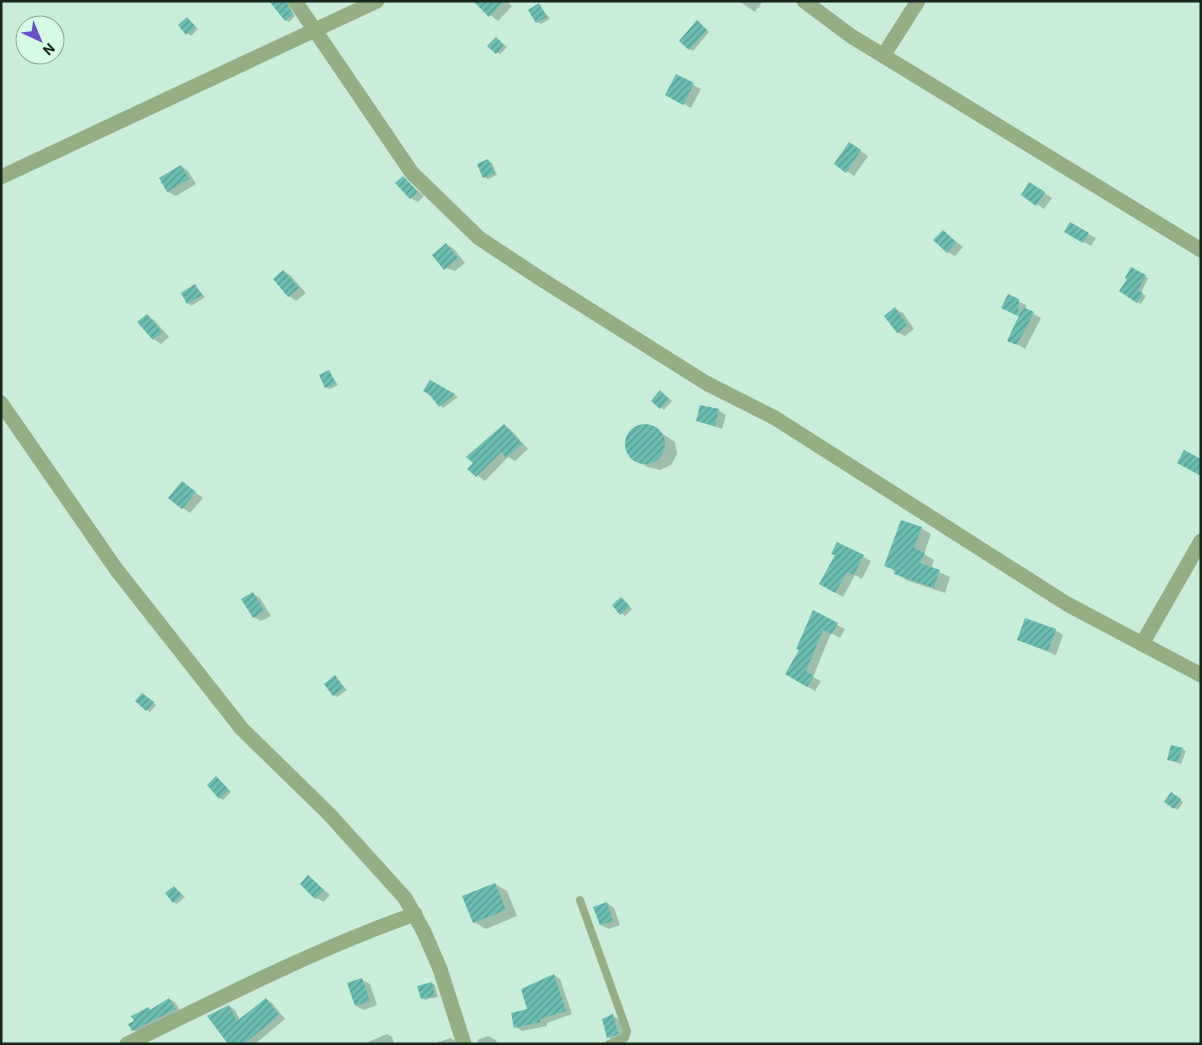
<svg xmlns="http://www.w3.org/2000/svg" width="1202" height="1045" viewBox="0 0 1202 1045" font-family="Roboto,sans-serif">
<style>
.shadow{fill:#0003}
.building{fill:url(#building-hatch)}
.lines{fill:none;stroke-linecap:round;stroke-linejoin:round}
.service{stroke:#95ae84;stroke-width:8}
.minor{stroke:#95ae84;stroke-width:15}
</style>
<defs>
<pattern id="building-hatch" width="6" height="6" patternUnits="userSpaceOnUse" patternTransform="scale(1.25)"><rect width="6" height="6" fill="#6bbeb3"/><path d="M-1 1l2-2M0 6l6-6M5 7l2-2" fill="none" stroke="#579a91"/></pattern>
</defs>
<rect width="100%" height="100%" fill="#c9edd8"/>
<path class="shadow" d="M 279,1 L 286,1 L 295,16 L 289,22 L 286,20 Z
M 480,1 L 507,1 L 512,6 L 498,21 L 477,4 Z
M 740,2 L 739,1 L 763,1 L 759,6 L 761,9 L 758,7 L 755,12 Z
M 539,5 L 550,19 L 541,24 L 537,22 Z
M 187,19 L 198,29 L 191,36 L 180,26 Z
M 701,24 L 709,32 L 693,51 L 680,41 Z
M 496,38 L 507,47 L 500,54 L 496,52 Z
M 676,76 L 701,89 L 691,108 L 674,99 Z
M 857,148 L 868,156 L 854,176 L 847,171 Z
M 488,161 L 492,163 L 497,175 L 488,179 L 484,177 Z
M 181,166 L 188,171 L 196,184 L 176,196 L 168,192 L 161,179 Z
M 403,178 L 424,196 L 418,202 L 410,198 Z
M 1037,188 L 1052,198 L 1044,209 L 1037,204 Z
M 1070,224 L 1096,238 L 1091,246 L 1066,232 Z
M 943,231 L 963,247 L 955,256 L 948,252 Z
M 446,244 L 454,249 L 465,263 L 455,271 L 443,267 Z
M 1131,269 L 1148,278 L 1141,293 L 1146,296 L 1141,304 L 1121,291 L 1129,279 Z
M 284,271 L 291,276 L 306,293 L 296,301 L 289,296 Z
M 195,286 L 205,297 L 191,306 L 182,294 Z
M 1018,301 L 1026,305 L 1026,310 L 1041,318 L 1025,349 L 1017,344 L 1020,317 L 1011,312 Z
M 895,309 L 903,313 L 914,329 L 905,336 L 897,332 Z
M 147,316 L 154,320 L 169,337 L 161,344 L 154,339 Z
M 329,372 L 338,385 L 330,389 L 326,387 L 321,376 Z
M 430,381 L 458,397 L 443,408 L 425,391 Z
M 664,394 L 672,401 L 664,410 L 652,401 Z
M 718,410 L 726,415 L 722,429 L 697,421 Z
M 504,425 L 511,430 L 528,449 L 515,461 L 508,457 L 485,481 L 469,469 Z
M 650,425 L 675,442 L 677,454 L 671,465 L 660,470 L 648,467 L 635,460 L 628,450 L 628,439 L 635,429 Z
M 182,483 L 203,498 L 190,513 L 183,508 Z
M 921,528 L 931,534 L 924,554 L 934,560 L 931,568 L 950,577 L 945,593 L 906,580 L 886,565 Z
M 838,543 L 871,561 L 862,579 L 855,575 L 843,597 L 820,584 L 837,555 Z
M 253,594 L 260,598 L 271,616 L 261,621 L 254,617 Z
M 621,598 L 632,609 L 625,616 L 613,605 Z
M 813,612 L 845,629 L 840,638 L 831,633 L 813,677 L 821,681 L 815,691 L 786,674 L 800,650 Z
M 1055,630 L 1063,635 L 1056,655 L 1018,640 Z
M 335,677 L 347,690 L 337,697 L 334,695 Z
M 146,696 L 156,705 L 150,712 L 147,710 Z
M 1182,749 L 1186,751 L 1181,764 L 1168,759 Z
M 216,777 L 231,792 L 223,800 L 220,798 Z
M 1174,795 L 1183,802 L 1178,810 L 1165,802 Z
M 309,877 L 330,895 L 324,902 L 316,898 Z
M 495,884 L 507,891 L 517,916 L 486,929 L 474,922 Z
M 174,887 L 185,897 L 177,904 L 174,902 Z
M 607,903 L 614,908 L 620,925 L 609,929 L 601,925 Z
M 554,975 L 560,979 L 572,1014 L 547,1023 L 547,1026 L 522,1031 L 516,1027 Z
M 362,980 L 370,984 L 377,1005 L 364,1010 L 356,1006 Z
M 432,983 L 435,985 L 438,997 L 425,1000 L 422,998 Z
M 169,999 L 175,1002 L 181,1012 L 139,1033 L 133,1030 L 149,1009 L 152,1011 Z
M 266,1000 L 272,1003 L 285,1019 L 255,1044 L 230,1044 L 229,1006 L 235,1010 L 240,1020 Z
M 613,1016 L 620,1020 L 625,1039 L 615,1041 L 608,1037 Z
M 387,1034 L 392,1037 L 394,1044 L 369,1044 L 368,1042 Z
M 488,1036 L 496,1040 L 497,1044 L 479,1044 L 477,1040 Z
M 451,1038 L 459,1044 L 437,1044 L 438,1042 Z"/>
<path class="building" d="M 269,1 L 286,1 L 293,14 L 285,21 Z
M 473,1 L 504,1 L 489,17 Z
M 539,3 L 547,17 L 536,23 L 528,10 Z
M 187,17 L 196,27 L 186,35 L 178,25 Z
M 697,20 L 707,30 L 689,50 L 679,41 Z
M 496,37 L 504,45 L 496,54 L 487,46 Z
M 676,74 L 694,83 L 683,105 L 665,95 Z
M 849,142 L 861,150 L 846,173 L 834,164 Z
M 488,159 L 495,173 L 483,178 L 477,164 Z
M 181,165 L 189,179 L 167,192 L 159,178 Z
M 403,176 L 418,192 L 410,199 L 395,183 Z
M 1029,182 L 1045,192 L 1036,206 L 1021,195 Z
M 1070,222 L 1089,233 L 1083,243 L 1064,232 Z
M 943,230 L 956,242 L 947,253 L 933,240 Z
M 446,243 L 458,258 L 444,270 L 432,255 Z
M 1131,267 L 1146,275 L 1138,290 L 1143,293 L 1137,303 L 1119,291 L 1127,279 L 1125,278 Z
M 283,270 L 299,288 L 288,297 L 273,279 Z
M 195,284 L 202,295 L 187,304 L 181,293 Z
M 1008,294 L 1019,299 L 1018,316 L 1001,308 Z
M 895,307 L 907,325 L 897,333 L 884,316 Z
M 1023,307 L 1034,312 L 1017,345 L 1007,341 Z
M 147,314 L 162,332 L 153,340 L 137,322 Z
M 329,370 L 336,383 L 325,388 L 319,375 Z
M 430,380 L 455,394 L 439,407 L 430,395 L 423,391 Z
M 660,390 L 669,399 L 660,409 L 651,401 Z
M 700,405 L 719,409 L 715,426 L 696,421 Z
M 504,424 L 522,444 L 506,458 L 501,452 L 476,477 L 467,469 L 473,463 L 466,457 Z
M625 444a20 20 0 1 1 40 0a20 20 0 1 1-40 0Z
M 1184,450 L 1201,459 L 1201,476 L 1177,463 Z
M 182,481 L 196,492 L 182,509 L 168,498 Z
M 901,520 L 922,527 L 914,548 L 925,553 L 920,563 L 940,570 L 934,588 L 894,574 L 895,570 L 884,566 Z
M 837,542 L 864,555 L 854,575 L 847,572 L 835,593 L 819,584 L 835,555 L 831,554 Z
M 253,592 L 264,611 L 253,618 L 241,599 Z
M 621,597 L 630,606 L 620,615 L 612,605 Z
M 813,610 L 838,623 L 832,634 L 823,630 L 806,671 L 814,676 L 807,687 L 785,674 L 799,650 L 796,649 Z
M 1025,618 L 1056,629 L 1048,651 L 1017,640 Z
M 335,675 L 344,688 L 333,696 L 324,684 Z
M 142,693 L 154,702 L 146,711 L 135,701 Z
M 1171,745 L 1183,748 L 1178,762 L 1167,760 Z
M 216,776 L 229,790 L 219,799 L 207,785 Z
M 1171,792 L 1181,799 L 1174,809 L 1164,802 Z
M 308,875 L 324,890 L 315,899 L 300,884 Z
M 495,883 L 506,910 L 473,923 L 462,896 Z
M 174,886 L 182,895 L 173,903 L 165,893 Z
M 607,902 L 613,921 L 600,925 L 593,907 Z
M 554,974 L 566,1011 L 540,1019 L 541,1022 L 514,1028 L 511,1013 L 527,1009 L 521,989 Z
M 362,978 L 370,1001 L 355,1006 L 347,983 Z
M 432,982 L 435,996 L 421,999 L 417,986 Z
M 169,998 L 176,1009 L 132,1031 L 128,1024 L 134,1021 L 131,1016 L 149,1007 L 150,1010 Z
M 266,998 L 279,1015 L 244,1044 L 228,1044 L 207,1016 L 229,1005 L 237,1021 Z
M 613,1014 L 618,1034 L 607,1038 L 602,1019 Z"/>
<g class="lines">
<path class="service" d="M 580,900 L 627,1031 L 625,1038 L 609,1044"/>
<path class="minor" d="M 295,1 L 412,173 L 479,238 L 541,279 L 706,383 L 775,418 L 1067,604 L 1201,675
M 804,1 L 851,36 L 1201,250
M 883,56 L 918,1
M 1,177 L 377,1
M 1,403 L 116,569 L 242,729 L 329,814 L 405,898 L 424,932 L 440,969 L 464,1044
M 1142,644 L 1201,541
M 127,1044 C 221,998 316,949 415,914"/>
</g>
<rect width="1202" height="1045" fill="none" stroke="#17251d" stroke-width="5"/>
<g transform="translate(40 40) rotate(136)"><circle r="24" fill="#d6fbe5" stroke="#8aa595"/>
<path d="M0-4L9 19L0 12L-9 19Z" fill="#694fc8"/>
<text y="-8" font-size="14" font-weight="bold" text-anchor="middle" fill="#17251d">N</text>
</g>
</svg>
